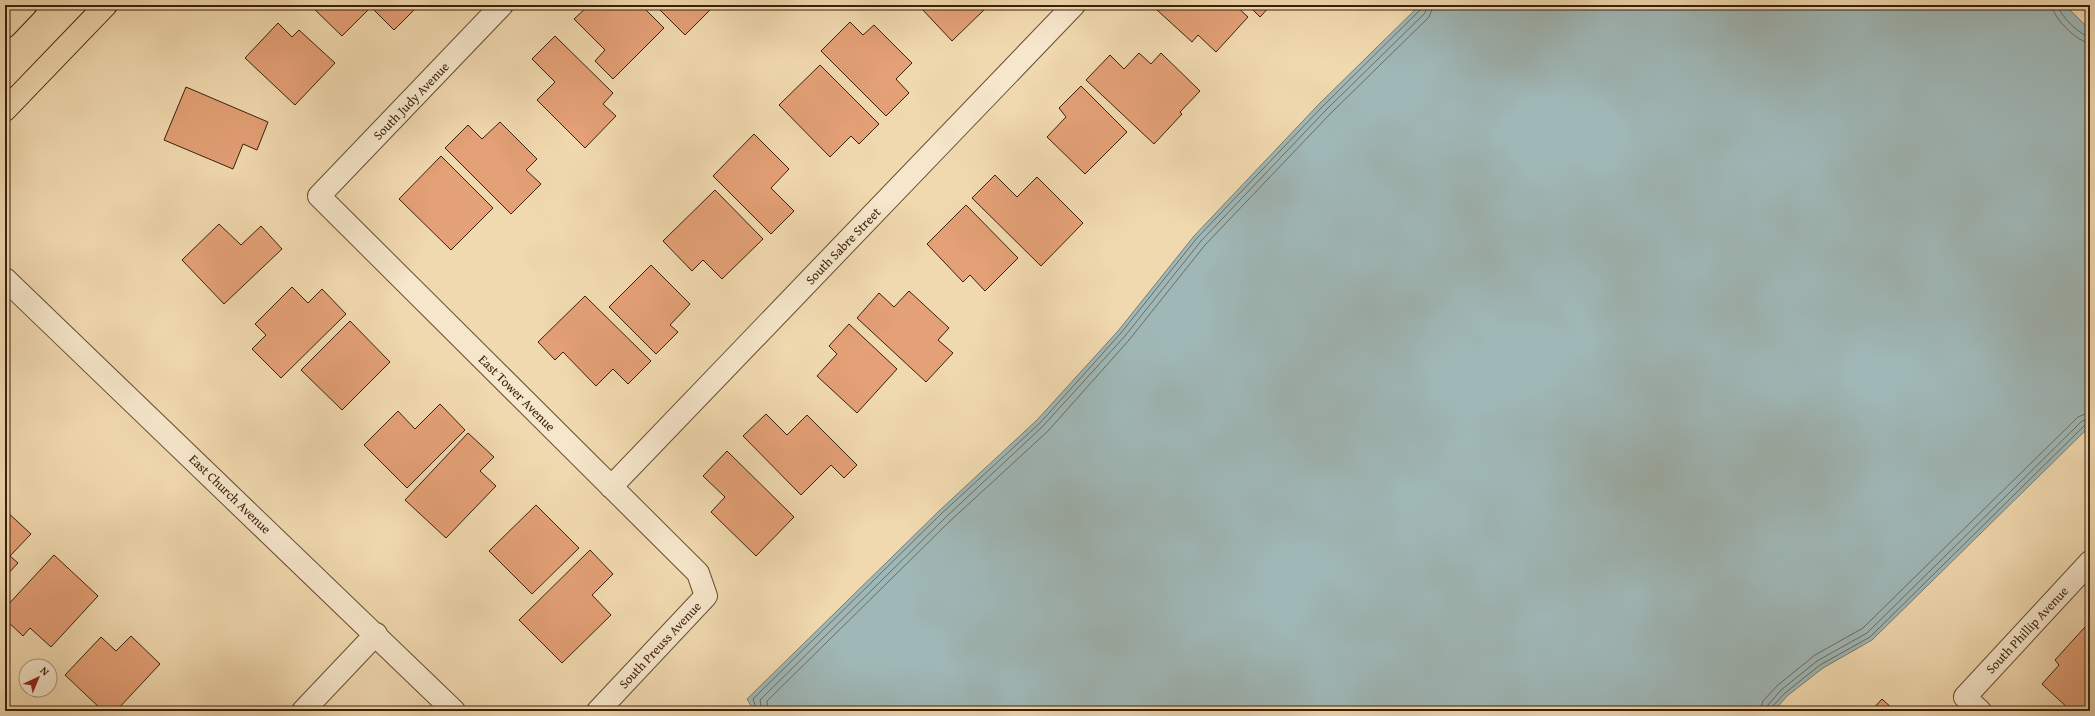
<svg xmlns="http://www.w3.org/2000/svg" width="2095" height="716" viewBox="0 0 2095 716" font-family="'Gentium Book Plus',serif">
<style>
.water{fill:#9fb7b6;stroke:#777b71}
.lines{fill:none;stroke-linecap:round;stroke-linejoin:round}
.shore{stroke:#6c6c60;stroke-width:1}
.building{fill:#e4a076;stroke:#3a200a}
.minor-casing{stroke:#684e33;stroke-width:24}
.major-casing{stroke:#3a200a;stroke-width:24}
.minor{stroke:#f6e6cb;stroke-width:22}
.major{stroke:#f1d9af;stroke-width:22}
.labels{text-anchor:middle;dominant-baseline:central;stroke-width:4;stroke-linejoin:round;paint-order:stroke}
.street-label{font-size:13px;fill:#3a200a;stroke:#f6e6cb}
</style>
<rect width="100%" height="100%" fill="#f1d9af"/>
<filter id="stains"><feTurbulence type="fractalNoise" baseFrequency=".005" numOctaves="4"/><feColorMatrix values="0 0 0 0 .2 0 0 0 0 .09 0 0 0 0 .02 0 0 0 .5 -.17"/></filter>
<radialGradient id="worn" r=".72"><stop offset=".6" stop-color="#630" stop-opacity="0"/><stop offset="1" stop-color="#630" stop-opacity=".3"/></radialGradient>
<path class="water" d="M 1420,5 L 2065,5 L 2090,30 L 2090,426 L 1872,640 L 1823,668 L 1787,696 L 1774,711 L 754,711 L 747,699 L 939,511 L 1037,420 L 1118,331 L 1194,236 L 1319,104 Z"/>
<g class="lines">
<path class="shore" d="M 2052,5 C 2052,17 2078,43 2090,43
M 2058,5 C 2058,14 2081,36 2090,37
M 757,711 L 753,699 L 941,514 L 1040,423 L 1121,333 L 1197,238 L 1322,107 L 1421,9 L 1423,5
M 762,711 L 760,700 L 945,518 L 1043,426 L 1125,336 L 1201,241 L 1326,110 L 1425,13 L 1428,5
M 768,711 L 767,701 L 949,522 L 1048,431 L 1129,340 L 1205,245 L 1330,114 L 1429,17 L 1434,5
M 1760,711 L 1763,701 L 1778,685 L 1815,655 L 1863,628 L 2078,417 L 2090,412
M 1766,711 L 1768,705 L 1781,690 L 1817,661 L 1867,633 L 2082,421 L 2090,418
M 1771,711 L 1772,707 L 1785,693 L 1820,665 L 1870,637 L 2085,425 L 2090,423"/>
</g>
<path class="building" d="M 310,5 L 415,5 L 417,7 L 394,30 L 371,7 L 342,36 Z
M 589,5 L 641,5 L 664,28 L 613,79 L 595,61 L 605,50 L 574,19 Z
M 655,5 L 713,5 L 714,6 L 685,35 Z
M 924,5 L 989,5 L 952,41 L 921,8 Z
M 1161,5 L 1235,5 L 1248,17 L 1216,52 L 1198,35 L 1192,42 L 1157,10 Z
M 1248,5 L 1271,5 L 1260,17 Z
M 850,22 L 863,35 L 874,25 L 912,63 L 896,79 L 909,93 L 886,116 L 821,51 Z
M 278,23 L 292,37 L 299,30 L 335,63 L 295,105 L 245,58 Z
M 555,36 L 613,93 L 603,104 L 616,116 L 585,148 L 537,100 L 555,82 L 532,59 Z
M 1139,53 L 1151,64 L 1161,53 L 1200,91 L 1180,112 L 1182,114 L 1154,144 L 1086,80 L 1110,55 L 1124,69 Z
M 820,65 L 879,124 L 859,144 L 851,136 L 830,157 L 779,105 Z
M 1081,86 L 1127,132 L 1085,174 L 1047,137 L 1066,117 L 1059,108 Z
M 186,87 L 268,122 L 257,150 L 243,144 L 233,169 L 164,140 Z
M 500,122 L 537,159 L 526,170 L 541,184 L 511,214 L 445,148 L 468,125 L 482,139 Z
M 754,134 L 789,169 L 771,188 L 794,211 L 771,234 L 713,176 Z
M 441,156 L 493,208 L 451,250 L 399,199 Z
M 995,175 L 1017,197 L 1037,177 L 1083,223 L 1041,266 L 972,198 Z
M 715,190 L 763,239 L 722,279 L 703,260 L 692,271 L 663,241 Z
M 966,205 L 1018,258 L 985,291 L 970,275 L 963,282 L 927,244 Z
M 219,224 L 241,245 L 261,226 L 282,249 L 224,304 L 182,260 Z
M 651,265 L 690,304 L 670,325 L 678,332 L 656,354 L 609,307 Z
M 292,287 L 308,303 L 322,289 L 346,314 L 281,378 L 252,349 L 266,335 L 255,324 Z
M 909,291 L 949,328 L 938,340 L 953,353 L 926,382 L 857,318 L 879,293 L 894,307 Z
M 585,296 L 651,361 L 628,384 L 613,369 L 596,386 L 563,352 L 555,360 L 538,342 Z
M 350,321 L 390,362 L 342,410 L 301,370 Z
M 849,324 L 897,369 L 857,413 L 817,376 L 837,354 L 829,346 Z
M 440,404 L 465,430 L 407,488 L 364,445 L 398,411 L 415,429 Z
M 766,414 L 787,435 L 807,415 L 857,465 L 844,478 L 831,465 L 801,495 L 743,436 Z
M 468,433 L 494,457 L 480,471 L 496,486 L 446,538 L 405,500 Z
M 727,451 L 794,517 L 756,556 L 711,512 L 725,497 L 703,476 Z
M 536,505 L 579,548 L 532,594 L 489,551 Z
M 5,510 L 31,534 L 10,556 L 18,563 L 5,577 Z
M 590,550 L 613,574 L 592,595 L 611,615 L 562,663 L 519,620 Z
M 54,555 L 98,596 L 51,647 L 30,628 L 23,636 L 5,619 L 5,608 Z
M 2085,627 L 2090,632 L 2090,711 L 2071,711 L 2042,684 L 2059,665 L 2055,660 Z
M 131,636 L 160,664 L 116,711 L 103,711 L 65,675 L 101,637 L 116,651 Z
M 1882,699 L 1895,711 L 1871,711 Z"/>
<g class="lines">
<g class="minor-casing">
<path id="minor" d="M 502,5 L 319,196 L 698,573 L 706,596 L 598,711
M 5,279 L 454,711
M 611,487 L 1074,5
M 303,711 L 376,634
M 1980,711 L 1965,697 L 2090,562"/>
</g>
<g class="major-casing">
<path id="major" d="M 5,27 L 26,5
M 5,110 L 106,5"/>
</g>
<use href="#minor" class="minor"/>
<use href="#major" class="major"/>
</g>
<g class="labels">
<g class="street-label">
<text transform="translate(411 101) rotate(-46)">South Judy Avenue</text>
<text transform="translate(843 246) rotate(-46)">South Sabre Street</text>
<text transform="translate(517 393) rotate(45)">East Tower Avenue</text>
<text transform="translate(230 494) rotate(44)">East Church Avenue</text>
<text transform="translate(2027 630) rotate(-47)">South Phillip Avenue</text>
<text transform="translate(660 645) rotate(-47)">South Preuss Avenue</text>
</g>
</g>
<rect width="2095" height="716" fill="none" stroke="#f1d9af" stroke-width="20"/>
<rect x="6" y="6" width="2083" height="704" fill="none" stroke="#3a200a" stroke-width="2"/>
<rect x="10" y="10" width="2075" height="696" fill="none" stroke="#3a200a"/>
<g transform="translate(38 678) rotate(44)"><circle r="19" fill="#f6e6cb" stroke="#ab977e"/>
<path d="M0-3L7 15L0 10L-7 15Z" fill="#8f2418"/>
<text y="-6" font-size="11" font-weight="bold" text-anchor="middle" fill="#3a200a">N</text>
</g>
<rect width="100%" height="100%" filter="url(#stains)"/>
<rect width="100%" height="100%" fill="url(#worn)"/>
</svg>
